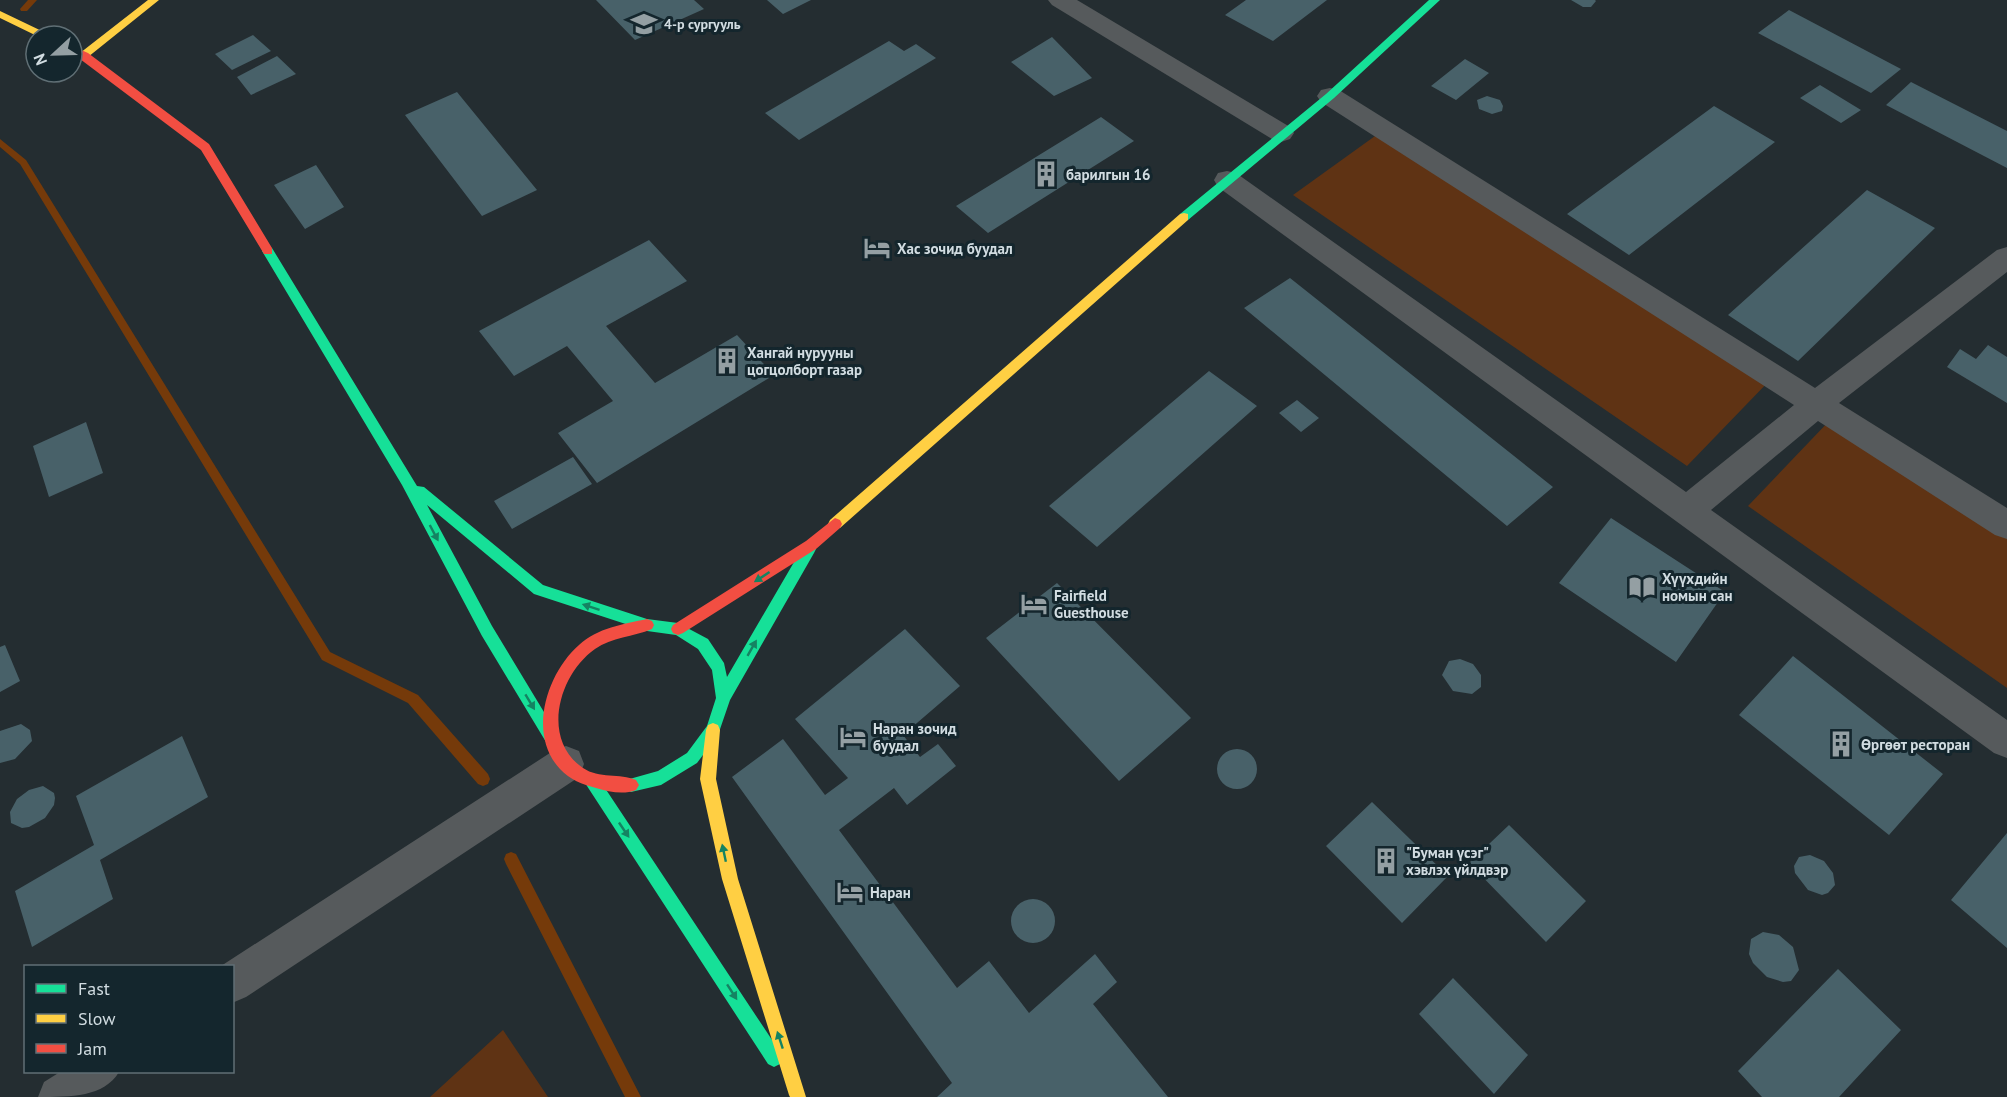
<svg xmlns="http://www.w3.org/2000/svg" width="2007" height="1097" viewBox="0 0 2007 1097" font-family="'PT Sans',sans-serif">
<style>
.green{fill:#5f3314}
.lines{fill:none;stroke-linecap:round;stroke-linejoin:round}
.stream{fill:#753a0a;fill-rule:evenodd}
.building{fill:#486169}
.street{fill:#565a5c;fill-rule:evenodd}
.fast{fill:#16e098;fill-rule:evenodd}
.slow{fill:#ffcf43;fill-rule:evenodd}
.jam{fill:#f24e42;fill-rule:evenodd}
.oneway{fill:#158362}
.labels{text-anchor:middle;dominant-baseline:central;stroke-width:6;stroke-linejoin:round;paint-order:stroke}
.far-poi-label{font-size:14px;font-weight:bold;fill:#d1dce1;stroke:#14262d;text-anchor:start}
.poi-label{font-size:15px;font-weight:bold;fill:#d1dce1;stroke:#14262d;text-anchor:start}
</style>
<rect width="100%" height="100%" fill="#242d31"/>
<path class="green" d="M 1382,131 L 1772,378 L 1687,466 L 1293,195 Z
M 1832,418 L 2007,532 L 2007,688 L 1748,506 Z
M 503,1030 L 548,1097 L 430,1097 Z"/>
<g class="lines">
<path class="stream" d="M 28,0 L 37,0 L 27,11 L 21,11 L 20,9 Z
M 0,139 L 26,160 L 330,652 L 418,695 L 488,774 L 490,779 L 488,784 L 483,786 L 478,784 L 408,703 L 322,660 L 20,164 L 0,147 Z
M 511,852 L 516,854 L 641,1097 L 625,1097 L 506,864 L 504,859 L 506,854 Z"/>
</g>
<path class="building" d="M 596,0 L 694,0 L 704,9 L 635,40 Z
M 767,0 L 811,0 L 783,14 Z
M 1246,0 L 1327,0 L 1273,41 L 1225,15 Z
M 1571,0 L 1595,0 L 1596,1 L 1591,7 L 1583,7 Z
M 1789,10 L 1901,69 L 1871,93 L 1758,33 Z
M 253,35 L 271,51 L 232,70 L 215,54 Z
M 1052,37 L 1092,78 L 1054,96 L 1011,62 Z
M 889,41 L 904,51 L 916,44 L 936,58 L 799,140 L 765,113 Z
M 277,56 L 296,74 L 251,95 L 237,77 Z
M 1465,59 L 1489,73 L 1456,100 L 1431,86 Z
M 1911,82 L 2007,131 L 2007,168 L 1886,105 Z
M 1820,85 L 1861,110 L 1841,123 L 1800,98 Z
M 457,92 L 537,190 L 482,216 L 405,115 Z
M 1487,96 L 1500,100 L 1503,106 L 1502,111 L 1492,114 L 1479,109 L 1477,100 Z
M 1714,106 L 1775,142 L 1629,255 L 1567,214 Z
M 1101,117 L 1134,141 L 988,233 L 956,206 Z
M 316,165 L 344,207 L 305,229 L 274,185 Z
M 1867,190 L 1935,228 L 1798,361 L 1728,315 Z
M 649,240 L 687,281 L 606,326 L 655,383 L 737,335 L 774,375 L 597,483 L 558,433 L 613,401 L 567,346 L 514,376 L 479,331 Z
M 1290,278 L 1553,487 L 1507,526 L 1244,308 Z
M 1988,345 L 2007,357 L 2007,403 L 1947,367 L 1960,349 L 1976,359 Z
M 1209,371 L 1257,406 L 1097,547 L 1049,506 Z
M 1297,400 L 1319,418 L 1301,432 L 1279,413 Z
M 86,422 L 103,473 L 49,497 L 33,446 Z
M 573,457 L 592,484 L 512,529 L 494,501 Z
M 1611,518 L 1725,592 L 1676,662 L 1559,583 Z
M 1057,583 L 1191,718 L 1119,781 L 986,638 Z
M 905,629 L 960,686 L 903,735 L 920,757 L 938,744 L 956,766 L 907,805 L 894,788 L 839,830 L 957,988 L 989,961 L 1029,1013 L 1095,954 L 1117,982 L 1093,1004 L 1168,1097 L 937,1097 L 952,1083 L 732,777 L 783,739 L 825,795 L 848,778 L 795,719 Z
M 5,645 L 20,681 L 0,692 L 0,647 Z
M 1793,656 L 1943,774 L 1889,835 L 1739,715 Z
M 1460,659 L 1473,664 L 1481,675 L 1481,687 L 1472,694 L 1453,691 L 1442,675 L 1449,661 Z
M 21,724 L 30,730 L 32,741 L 15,759 L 0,763 L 0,731 Z
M 182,736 L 208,797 L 100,860 L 113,899 L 32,947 L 15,891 L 94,845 L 76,796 Z
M1217 769a20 20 0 1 1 40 0a20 20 0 1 1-40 0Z
M 43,786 L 54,793 L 55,798 L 54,805 L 45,818 L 29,827 L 22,828 L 11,823 L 10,812 L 17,799 L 29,790 Z
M 1372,802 L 1448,876 L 1402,923 L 1326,846 Z
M 1509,825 L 1586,901 L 1546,942 L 1469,863 Z
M 2007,833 L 2007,948 L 1951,900 Z
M 1810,855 L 1824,861 L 1833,873 L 1835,885 L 1828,893 L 1822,895 L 1808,890 L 1795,873 L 1794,866 L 1799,857 Z
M1011 921a22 22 0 1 1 44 0a22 22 0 1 1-44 0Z
M 1763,932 L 1779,935 L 1793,947 L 1799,970 L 1791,981 L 1783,982 L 1767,977 L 1753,963 L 1749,954 L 1751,939 Z
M 1838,969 L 1901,1030 L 1839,1097 L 1762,1097 L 1738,1071 Z
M 1453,978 L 1528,1055 L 1494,1094 L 1419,1014 Z"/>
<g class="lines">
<path class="street" d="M 1048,0 L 1077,0 L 1290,127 L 1294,133 L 1290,139 L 1281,142 L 1272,139 L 1052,5 Z
M 1330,88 L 1339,90 L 1815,388 L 1997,250 L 2007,247 L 2007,272 L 1839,403 L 2007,508 L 2007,539 L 1995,535 L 1818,421 L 1711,510 L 2007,720 L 2007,758 L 1994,753 L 1218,187 L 1214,180 L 1218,173 L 1227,171 L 1236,173 L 1686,492 L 1794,405 L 1321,102 L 1317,96 L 1321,90 Z
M 566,746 L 579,751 L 584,764 L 579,777 L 246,997 L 232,1003 L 232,966 L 221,966 L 553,751 Z
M 60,1072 L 119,1072 C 104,1097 71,1097 38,1097 L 44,1082 Z"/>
<path class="fast" d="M 1429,0 L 1440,0 L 1334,98 L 1188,220 L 1180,220 L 1180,214 L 1326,94 Z
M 268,247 L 272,248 L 417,486 L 424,487 L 543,585 L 647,619 L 678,623 L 708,639 L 724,663 L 727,677 L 804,545 L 809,543 L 814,545 L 816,549 L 814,553 L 730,700 L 718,735 L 697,763 L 661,785 L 631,792 L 626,790 L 623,785 L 626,780 L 658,771 L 687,753 L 707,726 L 716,698 L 712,670 L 698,649 L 676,635 L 647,631 L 534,594 L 427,505 L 492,626 L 556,732 L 558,737 L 556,742 L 551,744 L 546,742 L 482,636 L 402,485 L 262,251 Z
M 592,774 L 597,776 L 780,1052 L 783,1058 L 780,1064 L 774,1067 L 768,1064 L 587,786 L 584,781 L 587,776 Z"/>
<path class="slow" d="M 148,0 L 159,0 L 88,57 L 80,57 L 80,53 Z
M 0,11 L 48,34 L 50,36 L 37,36 L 0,18 Z
M 1184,213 L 1188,214 L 1188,220 L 840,528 L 830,528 L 828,524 L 830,520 L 1180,214 Z
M 713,723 L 718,725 L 720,730 L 716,779 L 738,879 L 806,1097 L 790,1097 L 789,1095 L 722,879 L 700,779 L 706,730 L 708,725 Z"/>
<path class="jam" d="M 72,46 L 88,53 L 209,144 L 272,248 L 272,254 L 264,254 L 201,150 L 72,53 Z
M 835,518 L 840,520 L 842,524 L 840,528 L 816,549 L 683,633 L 678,635 L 673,633 L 671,629 L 673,625 L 806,541 Z
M 647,619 L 652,621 L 654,625 L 652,629 C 633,637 612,637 595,649 C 558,675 541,740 583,768 C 599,779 620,773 636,780 L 639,785 L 636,790 C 624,795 609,792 596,788 C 582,784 570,780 560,769 C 527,734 547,673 579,645 C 597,628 624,624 647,619 Z"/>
</g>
<defs><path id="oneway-solid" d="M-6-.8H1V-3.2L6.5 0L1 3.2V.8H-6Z" transform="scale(1.5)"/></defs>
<g class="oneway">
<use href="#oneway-solid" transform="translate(434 533) rotate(62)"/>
<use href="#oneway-solid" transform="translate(762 577) rotate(147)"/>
<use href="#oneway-solid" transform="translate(591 607) rotate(-162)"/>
<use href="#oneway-solid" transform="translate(752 648) rotate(-60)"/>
<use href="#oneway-solid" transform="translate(530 702) rotate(59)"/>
<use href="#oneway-solid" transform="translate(624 830) rotate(56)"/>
<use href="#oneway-solid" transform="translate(724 853) rotate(-102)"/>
<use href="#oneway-solid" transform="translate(732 992) rotate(57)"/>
<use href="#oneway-solid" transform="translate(780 1040) rotate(-108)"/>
</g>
<defs>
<g id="school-bare" transform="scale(2.07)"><path d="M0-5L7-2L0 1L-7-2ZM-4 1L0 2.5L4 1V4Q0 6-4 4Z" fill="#949fa3" stroke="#14262d" stroke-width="2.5" paint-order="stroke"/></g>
<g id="building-bare" transform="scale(2.07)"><path d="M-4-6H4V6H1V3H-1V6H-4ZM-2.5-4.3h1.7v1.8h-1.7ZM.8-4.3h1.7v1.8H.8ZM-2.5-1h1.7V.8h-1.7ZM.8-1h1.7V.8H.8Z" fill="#949fa3" stroke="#14262d" stroke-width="2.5" paint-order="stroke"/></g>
<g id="hotel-bare" transform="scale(2.07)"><path d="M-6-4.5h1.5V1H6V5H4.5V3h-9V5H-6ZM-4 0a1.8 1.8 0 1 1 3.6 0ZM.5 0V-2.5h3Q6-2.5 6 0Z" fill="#949fa3" stroke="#14262d" stroke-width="2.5" paint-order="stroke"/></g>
<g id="library-bare" transform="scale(2.07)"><path d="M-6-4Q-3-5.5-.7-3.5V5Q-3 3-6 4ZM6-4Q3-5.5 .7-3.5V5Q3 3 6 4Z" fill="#949fa3" stroke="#14262d" stroke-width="2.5" paint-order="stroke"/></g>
</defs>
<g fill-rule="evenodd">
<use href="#school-bare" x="644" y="24"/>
<use href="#building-bare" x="1046" y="174"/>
<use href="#hotel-bare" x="877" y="248"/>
<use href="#building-bare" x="727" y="361"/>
<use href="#library-bare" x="1642" y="587"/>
<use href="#hotel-bare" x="1034" y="604"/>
<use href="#hotel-bare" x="853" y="737"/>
<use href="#building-bare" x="1841" y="744"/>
<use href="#building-bare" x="1386" y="861"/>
<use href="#hotel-bare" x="850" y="892"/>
</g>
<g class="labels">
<g class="far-poi-label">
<text x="664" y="24">4-р сургууль</text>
</g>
<g class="poi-label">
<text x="1066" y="174">барилгын 16</text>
<text x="897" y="248">Хас зочид буудал</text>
<text x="747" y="352">Хангай нурууны<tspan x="747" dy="17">цогцолборт газар</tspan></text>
<text x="1662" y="578">Хүүхдийн<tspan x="1662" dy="17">номын сан</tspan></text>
<text x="1054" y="595">Fairfield<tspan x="1054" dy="17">Guesthouse</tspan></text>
<text x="873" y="728">Наран зочид<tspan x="873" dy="17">буудал</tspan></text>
<text x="1861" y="744">Өргөөт ресторан</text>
<text x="1406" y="852">"Буман үсэг"<tspan x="1406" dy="17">хэвлэх үйлдвэр</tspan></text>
<text x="870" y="892">Наран</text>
</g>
</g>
<rect x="24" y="965" width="210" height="108" fill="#14262d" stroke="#606f75" stroke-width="1.5"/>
<rect x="36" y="984" width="30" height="9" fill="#16e098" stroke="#606f75" stroke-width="1.5"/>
<text x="78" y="995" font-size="18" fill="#d1dce1">Fast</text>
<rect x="36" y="1014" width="30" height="9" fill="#ffcf43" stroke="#606f75" stroke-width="1.5"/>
<text x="78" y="1025" font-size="18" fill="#d1dce1">Slow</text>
<rect x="36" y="1044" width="30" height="9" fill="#f24e42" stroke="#606f75" stroke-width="1.5"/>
<text x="78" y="1055" font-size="18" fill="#d1dce1">Jam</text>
<g transform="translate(54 54) rotate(248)"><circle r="28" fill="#14262d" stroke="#606f75" stroke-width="1.5"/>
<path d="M0-4.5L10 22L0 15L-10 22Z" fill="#949fa3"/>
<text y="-9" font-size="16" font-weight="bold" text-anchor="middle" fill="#d1dce1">N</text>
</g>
</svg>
